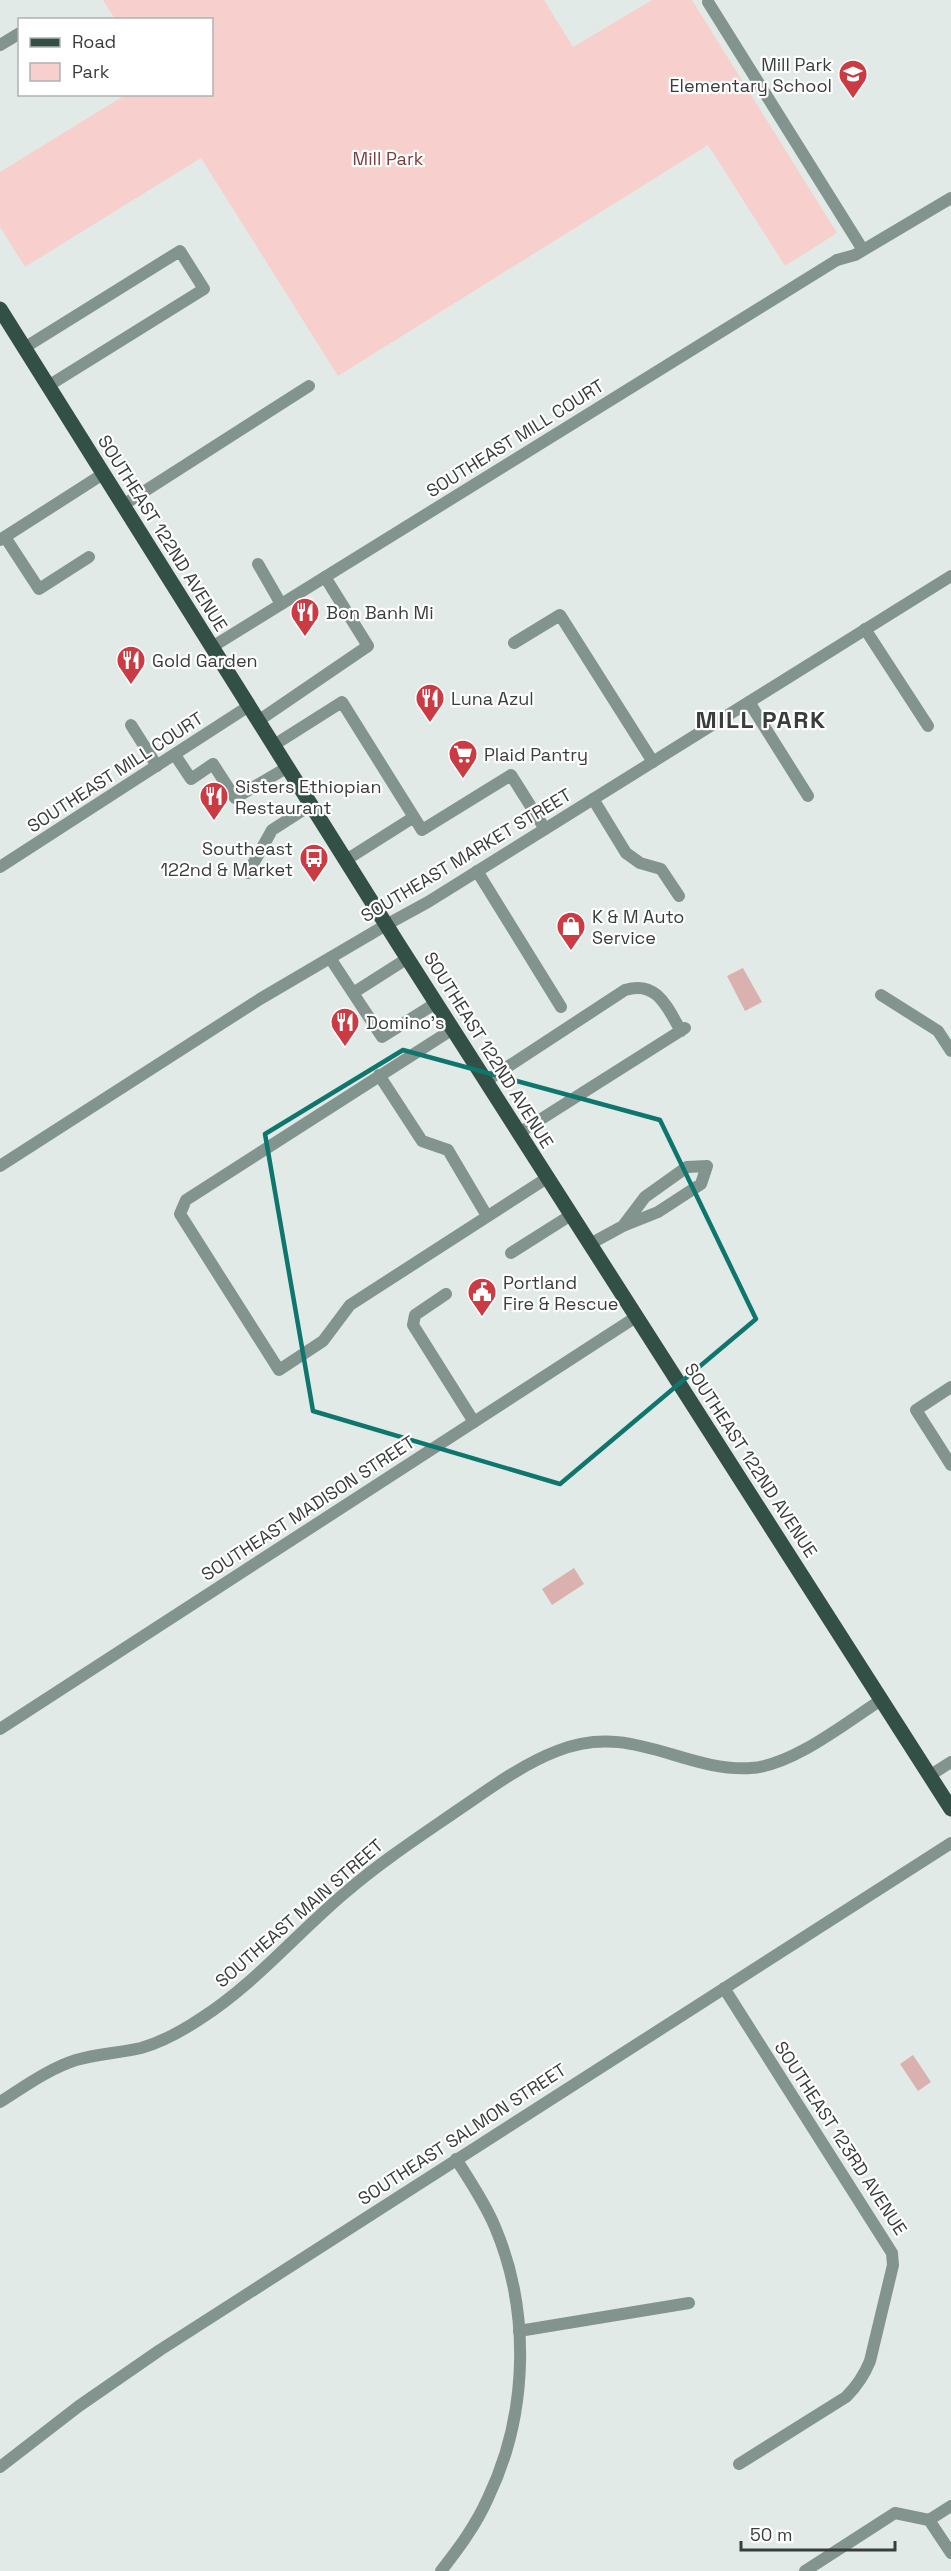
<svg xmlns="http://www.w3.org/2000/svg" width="951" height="2571" viewBox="0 0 951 2571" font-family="'Space Grotesk',sans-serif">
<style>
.green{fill:#f7d0cd}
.water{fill:#dab1af}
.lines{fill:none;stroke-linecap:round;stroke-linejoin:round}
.service{stroke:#83948e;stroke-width:12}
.minor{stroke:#83948e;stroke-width:12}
.tertiary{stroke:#83948e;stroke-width:12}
.primary{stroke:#325046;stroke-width:15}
.marked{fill:none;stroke:#0f766e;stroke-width:4.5;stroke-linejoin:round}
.labels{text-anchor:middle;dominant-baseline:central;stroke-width:4.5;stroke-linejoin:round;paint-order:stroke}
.poi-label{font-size:18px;fill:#393d3b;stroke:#fff;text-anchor:start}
.park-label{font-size:18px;fill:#773f3e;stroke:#fff}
.street-label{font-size:18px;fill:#393d3b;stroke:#fff}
.district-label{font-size:24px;font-weight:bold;letter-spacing:1.5px;fill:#393d3b;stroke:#fff}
</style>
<rect width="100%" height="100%" fill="#e1eae7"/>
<path class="green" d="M 103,0 L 544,0 L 573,47 L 652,0 L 692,0 L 837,233 L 785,266 L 708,145 L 338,376 L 201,158 L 25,267 L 0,227 L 0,172 L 125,95 L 212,94 L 212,20 L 115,19 Z"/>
<path class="water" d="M 743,968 L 762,1002 L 745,1011 L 727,976 Z
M 574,1568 L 584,1584 L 552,1605 L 542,1589 Z
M 913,2055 L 931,2082 L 918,2091 L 900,2064 Z"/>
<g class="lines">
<path class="service" d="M 708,2 L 863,250
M 0,45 L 20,33
M 837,260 L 855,255 L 951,198
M 24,348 L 180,251 L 204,289 L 48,386
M 123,505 L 309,386
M 5,537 L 39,589 L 89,557
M 258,564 L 281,604
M 865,629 L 928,726
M 514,643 L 560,615 L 653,762
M 749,702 L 808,796
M 258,721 L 368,646 L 325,577
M 131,725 L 157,766
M 274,745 L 342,702 L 422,830 L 511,775 L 545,829
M 175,755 L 191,779 L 213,764 L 235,798 L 288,767
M 593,799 L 626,853 L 640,863 L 661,869 L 679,896
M 346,860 L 414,817
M 477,871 L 561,1007
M 248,873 L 272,830 L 311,805
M 330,958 L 353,993
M 408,958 L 353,993 L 382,1037 L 436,1003
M 453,1029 L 186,1200 L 180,1214 L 279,1370 L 323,1341 L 350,1305 L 547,1178
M 379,1075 L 422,1141 L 448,1150 L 487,1216
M 486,1081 L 625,990 C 657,980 667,1007 681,1031
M 519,1133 L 685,1028
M 590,1244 L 623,1226 L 658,1212 L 701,1184 L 707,1166 L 687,1167 L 645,1197 L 623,1226
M 511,1253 L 571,1215
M 446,1294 L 415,1315 L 413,1325 L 474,1422
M 951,1387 L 916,1410 L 951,1465
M 519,2331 L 689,2303
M 951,2506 L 929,2520 L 951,2553
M 805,2571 L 895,2513 L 929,2520"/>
<path class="minor" d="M 0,540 L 103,474
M 212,647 L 837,260
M 0,867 L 249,706
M 881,995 L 938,1031 L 951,1051
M 0,1166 L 260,999 L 386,925
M 0,1729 L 636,1317
M 929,1776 L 951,1762
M 724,1988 L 892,2253 L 893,2265 L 870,2361 C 864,2376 857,2386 846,2397 L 739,2464
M 0,2102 C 24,2087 48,2069 76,2060 C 97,2054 119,2053 141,2048 C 162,2042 182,2031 200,2019 C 255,1984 297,1933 346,1892 C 382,1861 422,1835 461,1808 C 492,1787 523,1764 557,1751 C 632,1721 682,1772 751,1768 C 792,1766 847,1722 881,1700
M 0,2467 L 79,2406 L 160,2350 L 951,1843
M 441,2571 C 459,2548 476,2525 488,2498 C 528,2415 531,2312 495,2227 C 485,2203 470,2181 456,2159"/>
<path class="tertiary" d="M 386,925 L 428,902 L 951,576"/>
<path class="primary" d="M 0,309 L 397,942 L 951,1809"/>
</g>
<path class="marked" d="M 403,1050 L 660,1120 L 756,1319 L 560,1484 L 313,1411 L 265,1134 Z"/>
<defs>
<g id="school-pin" transform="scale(1.5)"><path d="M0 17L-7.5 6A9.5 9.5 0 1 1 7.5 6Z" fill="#cb3b43" stroke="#fff"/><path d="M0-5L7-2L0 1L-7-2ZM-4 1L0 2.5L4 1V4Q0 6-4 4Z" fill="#fff"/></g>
<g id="restaurant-pin" transform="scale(1.5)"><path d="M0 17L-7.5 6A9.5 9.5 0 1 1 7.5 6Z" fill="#cb3b43" stroke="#fff"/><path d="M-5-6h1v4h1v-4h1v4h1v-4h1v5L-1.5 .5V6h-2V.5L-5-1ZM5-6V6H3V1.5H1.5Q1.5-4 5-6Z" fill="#fff"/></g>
<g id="supermarket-pin" transform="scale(1.5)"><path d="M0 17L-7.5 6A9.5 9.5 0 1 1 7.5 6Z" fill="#cb3b43" stroke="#fff"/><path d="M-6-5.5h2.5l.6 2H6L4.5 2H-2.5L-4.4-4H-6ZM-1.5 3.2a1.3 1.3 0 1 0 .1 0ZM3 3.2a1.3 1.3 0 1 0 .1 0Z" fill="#fff"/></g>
<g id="bus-pin" transform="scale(1.5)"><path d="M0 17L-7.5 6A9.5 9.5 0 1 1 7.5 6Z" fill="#cb3b43" stroke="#fff"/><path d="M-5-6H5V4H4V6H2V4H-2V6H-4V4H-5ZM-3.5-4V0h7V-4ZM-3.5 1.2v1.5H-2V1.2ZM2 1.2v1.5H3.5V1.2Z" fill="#fff"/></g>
<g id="shop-pin" transform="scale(1.5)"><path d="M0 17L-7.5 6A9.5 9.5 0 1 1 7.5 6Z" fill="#cb3b43" stroke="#fff"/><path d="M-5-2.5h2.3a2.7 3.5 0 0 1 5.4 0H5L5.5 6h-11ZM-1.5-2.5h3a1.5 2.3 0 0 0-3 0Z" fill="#fff"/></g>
<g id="civic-pin" transform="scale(1.5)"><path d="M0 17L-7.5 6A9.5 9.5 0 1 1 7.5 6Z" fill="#cb3b43" stroke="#fff"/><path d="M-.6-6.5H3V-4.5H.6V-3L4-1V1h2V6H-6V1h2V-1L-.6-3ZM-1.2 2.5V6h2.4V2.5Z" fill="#fff"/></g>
</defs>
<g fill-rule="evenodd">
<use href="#school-pin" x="853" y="74"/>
<use href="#restaurant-pin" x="305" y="612"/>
<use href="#restaurant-pin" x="131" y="660"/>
<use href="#restaurant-pin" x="430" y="698"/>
<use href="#supermarket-pin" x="463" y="754"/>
<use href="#restaurant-pin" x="214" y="796"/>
<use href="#bus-pin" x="314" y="858"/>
<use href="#shop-pin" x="571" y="926"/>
<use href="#restaurant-pin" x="345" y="1022"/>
<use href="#civic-pin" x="482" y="1292"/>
</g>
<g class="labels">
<g class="poi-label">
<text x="832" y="64" text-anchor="end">Mill Park<tspan x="832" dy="21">Elementary School</tspan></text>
<text x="326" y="612">Bon Banh Mi</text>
<text x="152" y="660">Gold Garden</text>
<text x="451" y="698">Luna Azul</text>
<text x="484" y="754">Plaid Pantry</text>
<text x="235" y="786">Sisters Ethiopian<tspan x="235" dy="21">Restaurant</tspan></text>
<text x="293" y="848" text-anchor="end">Southeast<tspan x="293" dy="21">122nd &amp; Market</tspan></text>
<text x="592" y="916">K &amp; M Auto<tspan x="592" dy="21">Service</tspan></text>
<text x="366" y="1022">Domino's</text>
<text x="503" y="1282">Portland<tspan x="503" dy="21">Fire &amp; Rescue</tspan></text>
</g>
<g class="park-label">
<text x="388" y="158">Mill Park</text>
</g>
<g class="street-label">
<text transform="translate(515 438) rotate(-32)">SOUTHEAST MILL COURT</text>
<text transform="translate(163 533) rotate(58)">SOUTHEAST 122ND AVENUE</text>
<text transform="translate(115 772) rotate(-33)">SOUTHEAST MILL COURT</text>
<text transform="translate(466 855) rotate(-31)">SOUTHEAST MARKET STREET</text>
<text transform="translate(489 1050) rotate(58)">SOUTHEAST 122ND AVENUE</text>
<text transform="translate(751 1460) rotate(57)">SOUTHEAST 122ND AVENUE</text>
<text transform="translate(308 1508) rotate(-33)">SOUTHEAST MADISON STREET</text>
<text transform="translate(299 1913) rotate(-41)">SOUTHEAST MAIN STREET</text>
<text transform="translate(462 2134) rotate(-33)">SOUTHEAST SALMON STREET</text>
<text transform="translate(841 2138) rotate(57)">SOUTHEAST 123RD AVENUE</text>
</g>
<g class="district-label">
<text x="761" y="719">MILL PARK</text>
</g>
</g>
<rect x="18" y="18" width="195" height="78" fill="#ffffff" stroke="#b0b1b1" stroke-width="1.5"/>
<rect x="30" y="38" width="30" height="9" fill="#325046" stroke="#b0b1b1" stroke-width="1.5"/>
<text x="72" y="48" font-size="18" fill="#393d3b">Road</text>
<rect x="30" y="63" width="30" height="18" fill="#f7d0cd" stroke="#b0b1b1" stroke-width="1.5"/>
<text x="72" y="78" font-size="18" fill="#393d3b">Park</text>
<path d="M741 2541v9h154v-9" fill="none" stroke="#393d3b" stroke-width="3"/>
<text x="750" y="2541" font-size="18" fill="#393d3b" stroke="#ffffff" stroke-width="4.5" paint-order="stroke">50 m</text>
</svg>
